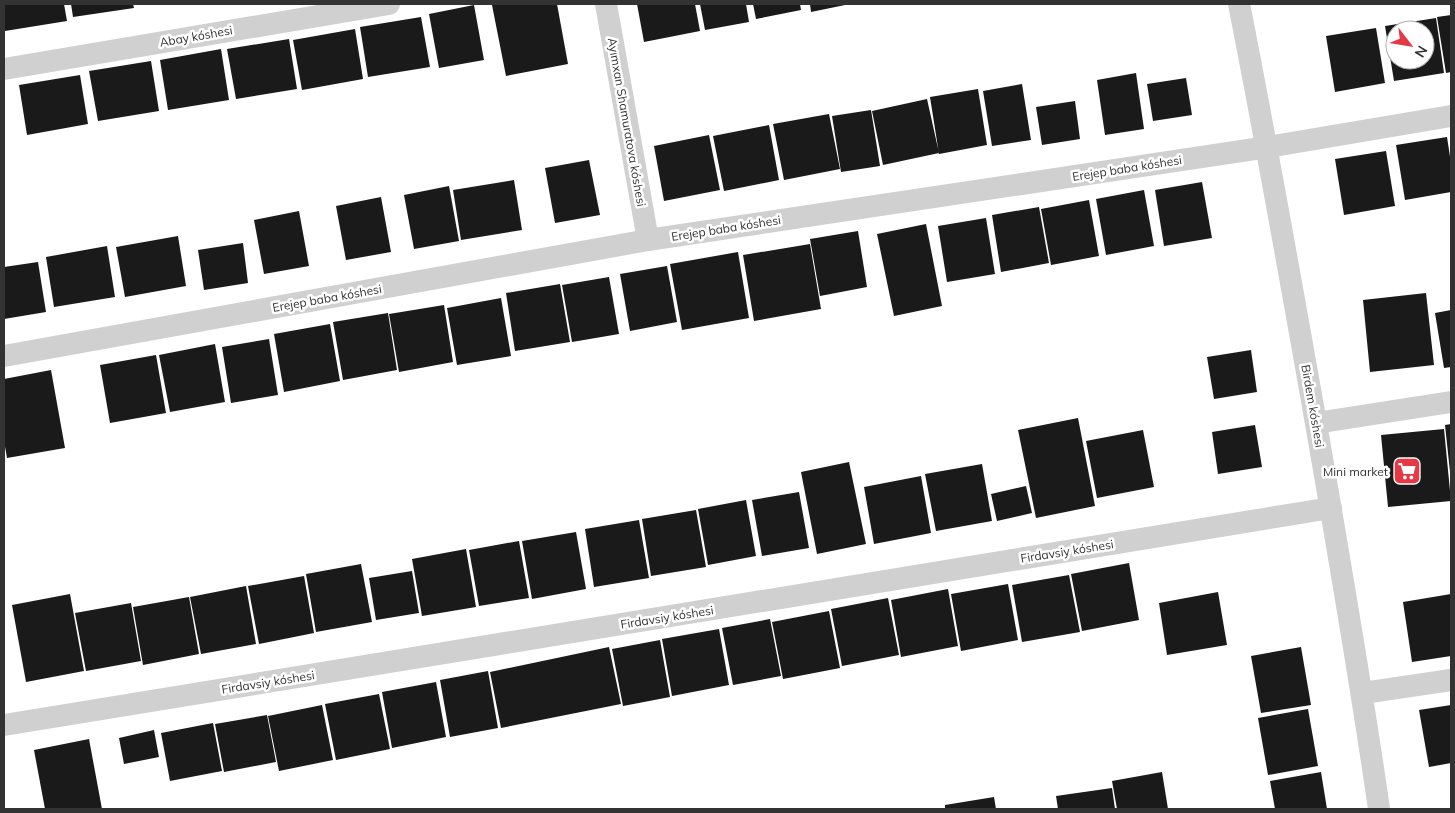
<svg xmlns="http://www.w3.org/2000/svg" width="1455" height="813" viewBox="0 0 1455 813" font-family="Mulish,sans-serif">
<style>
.building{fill:#1a1a1a;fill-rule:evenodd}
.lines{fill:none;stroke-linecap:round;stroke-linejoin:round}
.street{stroke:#d0d0d0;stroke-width:22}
.labels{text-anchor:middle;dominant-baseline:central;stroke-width:5;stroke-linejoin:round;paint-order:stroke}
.street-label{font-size:12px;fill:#333;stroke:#fff}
.poi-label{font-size:12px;fill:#333;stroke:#fff;text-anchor:end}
</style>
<rect width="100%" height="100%" fill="#fff"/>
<path class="building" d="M 4,4 L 64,4 L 67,21 L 5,31 Z
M 71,4 L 133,4 L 134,8 L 73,17 Z
M 498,4 L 557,4 L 568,64 L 506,76 L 492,5 Z
M 637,4 L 695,4 L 700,31 L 644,42 Z
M 700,4 L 746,4 L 749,22 L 705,30 Z
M 753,4 L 800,4 L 801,10 L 756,19 Z
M 810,4 L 845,4 L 845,5 L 811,12 Z
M 474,5 L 484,60 L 439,68 L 429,14 Z
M 1451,15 L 1451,72 L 1446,73 L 1437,17 Z
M 421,17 L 430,67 L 368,77 L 360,27 Z
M 1436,18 L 1444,73 L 1394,81 L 1385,26 ZM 1395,30 L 1425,30 L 1425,60 L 1395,60 Z
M 1376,28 L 1385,83 L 1335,92 L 1326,36 Z
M 355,29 L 363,79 L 302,90 L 293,40 Z
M 289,39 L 297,89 L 236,99 L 227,49 Z
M 221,49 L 229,100 L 168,110 L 160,60 Z
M 151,61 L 159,111 L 98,121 L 89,71 Z
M 1136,73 L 1144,129 L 1105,135 L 1097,80 Z
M 80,75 L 88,124 L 27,135 L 19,85 Z
M 1186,78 L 1192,115 L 1153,121 L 1147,84 Z
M 1022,84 L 1031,140 L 992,146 L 983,91 Z
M 978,89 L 987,145 L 939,154 L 930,97 Z
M 927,99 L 939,153 L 883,165 L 872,111 Z
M 1075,101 L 1080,139 L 1042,145 L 1036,107 Z
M 871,110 L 880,166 L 841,172 L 832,116 Z
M 829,114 L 840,169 L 784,180 L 773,124 Z
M 769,125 L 779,180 L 724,191 L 713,136 Z
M 709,135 L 720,190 L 664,201 L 654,146 Z
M 1447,137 L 1451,163 L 1451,192 L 1405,200 L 1396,145 Z
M 1386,151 L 1395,206 L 1344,215 L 1335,159 Z
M 589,160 L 600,215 L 555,223 L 545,168 Z
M 514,180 L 522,230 L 461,240 L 453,190 Z
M 1202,182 L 1212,238 L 1164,246 L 1155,190 Z
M 449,186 L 459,241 L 414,249 L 404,195 Z
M 1144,190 L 1154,246 L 1106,255 L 1096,199 Z
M 381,197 L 391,252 L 346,260 L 336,206 Z
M 1089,200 L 1099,256 L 1051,265 L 1041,209 Z
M 1039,207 L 1049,263 L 1001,272 L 992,215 Z
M 299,211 L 309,266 L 264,274 L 254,220 Z
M 986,218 L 995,274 L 947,282 L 938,226 Z
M 926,224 L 942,306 L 894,316 L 877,234 Z
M 858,231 L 867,287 L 820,296 L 810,239 Z
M 178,236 L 186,286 L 125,297 L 116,247 Z
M 243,243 L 248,283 L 204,290 L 198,250 Z
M 810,244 L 821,309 L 754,321 L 743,255 Z
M 107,246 L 115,297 L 54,307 L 46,257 Z
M 738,252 L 749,318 L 682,330 L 670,264 Z
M 38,262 L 46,312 L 4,319 L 4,267 Z
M 667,266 L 677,322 L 630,331 L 620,274 Z
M 609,277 L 619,334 L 572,342 L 562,285 Z
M 560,284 L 570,342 L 515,351 L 506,293 Z
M 1426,293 L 1434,365 L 1370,372 L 1363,300 Z
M 501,298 L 511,356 L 457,365 L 447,308 Z
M 444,305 L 453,362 L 399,372 L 389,314 Z
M 1451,310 L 1451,367 L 1444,368 L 1435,313 Z
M 388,313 L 397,370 L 343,380 L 333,322 Z
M 330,324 L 340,381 L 284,392 L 274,334 Z
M 269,339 L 278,395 L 231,403 L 222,347 Z
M 215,344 L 225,402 L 170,412 L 159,355 Z
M 1251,350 L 1257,392 L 1214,399 L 1207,357 Z
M 156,355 L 166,413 L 110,423 L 100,365 Z
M 51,370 L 65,448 L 7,458 L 4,441 L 4,379 Z
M 1078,418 L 1095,506 L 1036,518 L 1018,430 Z
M 1451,424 L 1451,472 L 1450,472 L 1445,425 Z
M 1255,425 L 1262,467 L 1218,474 L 1212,432 Z
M 1444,429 L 1451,501 L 1388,507 L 1381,435 Z
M 1143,430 L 1154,487 L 1097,498 L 1086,441 Z
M 849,462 L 866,544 L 817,554 L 801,472 Z
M 982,464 L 992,521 L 936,531 L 925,474 Z
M 921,476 L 931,533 L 874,544 L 864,487 Z
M 1026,486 L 1032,513 L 997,521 L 991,494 Z
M 799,492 L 809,548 L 762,556 L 752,500 Z
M 746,500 L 756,556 L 708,565 L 698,509 Z
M 696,510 L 706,567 L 651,576 L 642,519 Z
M 639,520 L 649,578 L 594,587 L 585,529 Z
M 576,532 L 586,589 L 532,599 L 522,541 Z
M 519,541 L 529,598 L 479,606 L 469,550 Z
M 466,549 L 476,607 L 422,616 L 412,559 Z
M 1129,563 L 1139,620 L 1082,631 L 1071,574 Z
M 361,564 L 372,622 L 316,632 L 306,574 Z
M 412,571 L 419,613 L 376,620 L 369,578 Z
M 1069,575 L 1080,632 L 1022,642 L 1012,585 Z
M 304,576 L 314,633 L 259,644 L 248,586 Z
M 1008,584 L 1018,640 L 961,651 L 951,594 Z
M 246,586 L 256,644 L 201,654 L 190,597 Z
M 948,589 L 958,646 L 901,657 L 891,600 Z
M 1218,592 L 1227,645 L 1167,655 L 1159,603 Z
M 70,594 L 84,671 L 26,682 L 12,605 Z
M 1451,594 L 1451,656 L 1412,662 L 1403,602 Z
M 189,597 L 199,654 L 143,665 L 133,607 Z
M 888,598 L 899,655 L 842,666 L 831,609 Z
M 131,603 L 141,661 L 86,671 L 75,613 Z
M 829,611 L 840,668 L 783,679 L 772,622 Z
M 770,619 L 781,676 L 733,685 L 722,628 Z
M 719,629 L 729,685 L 672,696 L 662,639 Z
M 660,640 L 670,697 L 623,706 L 612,649 Z
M 609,647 L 621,704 L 501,728 L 490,672 Z
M 1301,647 L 1311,705 L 1261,713 L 1251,656 Z
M 488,671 L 498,728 L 450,737 L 440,680 Z
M 436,682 L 446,737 L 392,748 L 382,692 Z
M 379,694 L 390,749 L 336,760 L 325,704 Z
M 322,705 L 333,760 L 279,771 L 268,716 Z
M 1451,705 L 1451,763 L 1429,767 L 1419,710 Z
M 1308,709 L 1318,766 L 1268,775 L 1258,718 Z
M 267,715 L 276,762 L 224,772 L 215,724 Z
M 213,723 L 222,771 L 170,781 L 161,733 Z
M 154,730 L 159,757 L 124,764 L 119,738 Z
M 89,739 L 102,809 L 45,809 L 34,750 Z
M 1162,772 L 1168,809 L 1117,809 L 1112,781 Z
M 1321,772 L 1327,809 L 1275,809 L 1270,781 Z
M 1112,788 L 1115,809 L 1058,809 L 1056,796 Z
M 994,797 L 996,809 L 945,809 L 945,805 Z"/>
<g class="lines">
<path class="street" d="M 606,4 L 648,240
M 1239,4 C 1266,140 1290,276 1314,412 C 1337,544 1360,676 1379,809
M 4,69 L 389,4
M 4,356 L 648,240 L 1268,147 L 1451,116
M 1316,423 L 1451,402
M 1363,693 L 1451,680
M 4,725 L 1331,508"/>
</g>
<defs>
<g id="supermarket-square" transform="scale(1.4375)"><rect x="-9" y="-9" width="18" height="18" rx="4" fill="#e63946" stroke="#fff"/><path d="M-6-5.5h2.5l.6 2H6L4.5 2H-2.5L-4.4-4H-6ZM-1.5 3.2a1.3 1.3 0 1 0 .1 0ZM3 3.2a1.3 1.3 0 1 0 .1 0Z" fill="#fff"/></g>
</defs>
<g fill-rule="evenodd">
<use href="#supermarket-square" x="1407" y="471"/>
</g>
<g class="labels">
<g class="street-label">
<text transform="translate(196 36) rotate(-10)">Abay kóshesi</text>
<text transform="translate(627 122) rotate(80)">Ayımxan Shamuratova kóshesi</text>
<text transform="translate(1127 168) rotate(-9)">Erejep baba kóshesi</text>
<text transform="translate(726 228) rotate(-9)">Erejep baba kóshesi</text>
<text transform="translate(327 298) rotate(-10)">Erejep baba kóshesi</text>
<text transform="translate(1313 406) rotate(80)">Birdem kóshesi</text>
<text transform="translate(1067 551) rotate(-9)">Firdavsiy kóshesi</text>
<text transform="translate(667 617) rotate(-9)">Firdavsiy kóshesi</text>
<text transform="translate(268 682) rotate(-9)">Firdavsiy kóshesi</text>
</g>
<g class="poi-label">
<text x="1388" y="471">Mini market</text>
</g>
</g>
<rect width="1455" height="813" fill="none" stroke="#333333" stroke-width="10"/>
<g transform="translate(1410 45) rotate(121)"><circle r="24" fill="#ffffff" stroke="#adadad"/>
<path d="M0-4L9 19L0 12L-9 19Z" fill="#e63946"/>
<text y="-8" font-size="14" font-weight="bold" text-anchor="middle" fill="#333333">N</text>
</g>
</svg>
